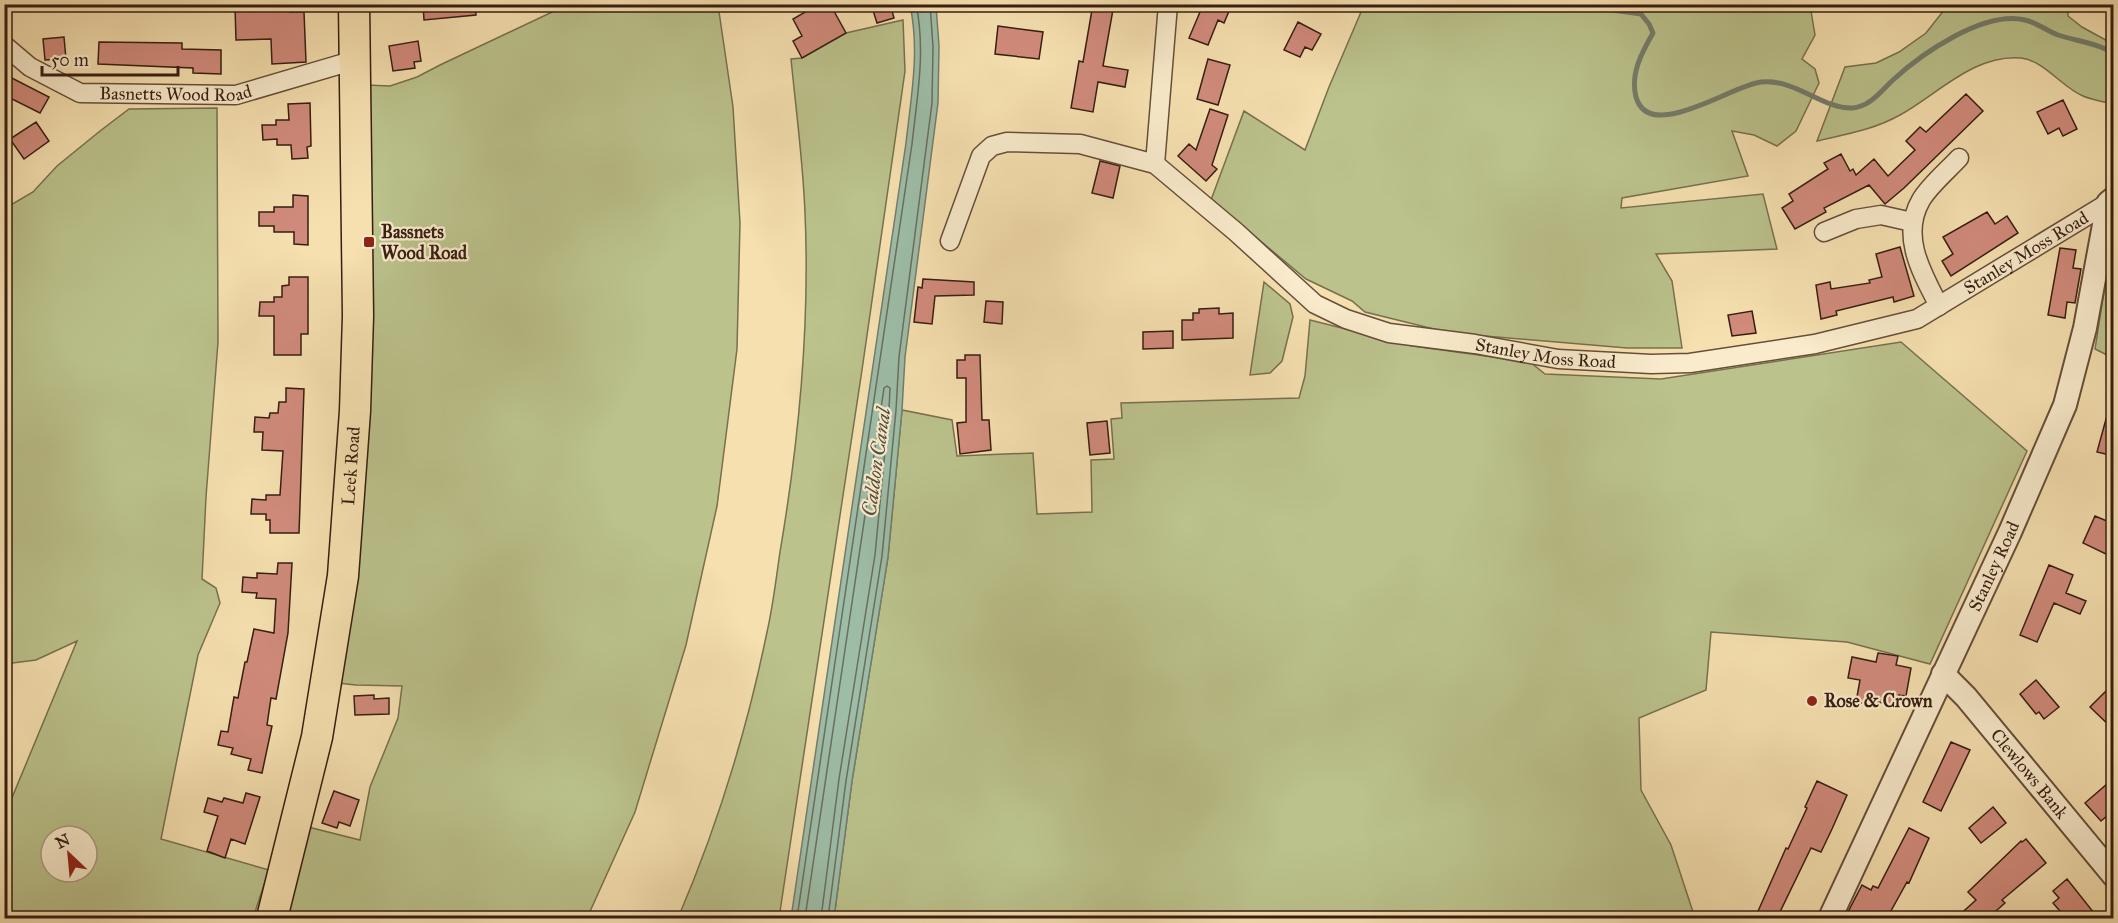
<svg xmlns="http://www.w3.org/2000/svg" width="2118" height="923" viewBox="0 0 2118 923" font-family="'IM FELL Great Primer',serif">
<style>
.green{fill:#bbc28c;stroke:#78704f;stroke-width:1.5;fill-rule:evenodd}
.water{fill:#9dbda8;stroke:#747d6c;stroke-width:1.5}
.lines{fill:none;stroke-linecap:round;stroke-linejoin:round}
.shore{stroke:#6a6e5d;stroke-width:1.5}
.stream{stroke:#747d6c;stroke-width:5}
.building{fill:#d18b7c;stroke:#361e12;stroke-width:1.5}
.minor-casing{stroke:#664e3a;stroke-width:21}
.tertiary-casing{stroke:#664e3a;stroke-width:26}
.trunk-casing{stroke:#361e12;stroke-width:33}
.minor{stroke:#f9ebcc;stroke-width:18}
.tertiary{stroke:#f9ebcc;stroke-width:22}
.trunk{stroke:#f6e0b0;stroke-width:30}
.poi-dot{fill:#8f2418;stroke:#f9ebcc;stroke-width:2}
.labels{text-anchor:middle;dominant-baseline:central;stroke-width:4.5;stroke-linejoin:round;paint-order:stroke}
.street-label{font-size:18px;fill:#361e12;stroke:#f9ebcc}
.poi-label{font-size:18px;font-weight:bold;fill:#361e12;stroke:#f9ebcc;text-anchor:start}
.water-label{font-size:20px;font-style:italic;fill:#554e3f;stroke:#f9ebcc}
</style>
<rect width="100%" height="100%" fill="#f6e0b0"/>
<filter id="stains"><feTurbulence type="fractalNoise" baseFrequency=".00333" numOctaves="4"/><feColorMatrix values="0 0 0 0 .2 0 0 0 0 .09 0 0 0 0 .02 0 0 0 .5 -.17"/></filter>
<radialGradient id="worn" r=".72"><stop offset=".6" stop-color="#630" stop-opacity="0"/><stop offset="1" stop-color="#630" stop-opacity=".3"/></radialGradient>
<path class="green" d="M 567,5 L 718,5 L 733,107 L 740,223 L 737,349 L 717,506 L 686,645 L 635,812 L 587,918 L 281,918 L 308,827 L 360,840 L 370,787 L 398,718 L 402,686 L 356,685 L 338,683 L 367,85 L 390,86 L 417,77 L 440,65 Z
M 1364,5 L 1810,5 L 1815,35 L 1802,59 L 1815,69 L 1819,83 L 1796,131 L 1777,146 L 1754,135 L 1732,131 L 1748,176 L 1622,198 L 1621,208 L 1763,194 L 1777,249 L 1656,254 L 1672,281 L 1682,348 L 1627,348 L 1450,333 L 1365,312 L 1352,301 L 1306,279 L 1211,200 L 1244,111 L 1305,150 L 1329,87 Z
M 1948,5 L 2068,5 L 2068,16 L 2082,27 L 2113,44 L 2113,104 C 2104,102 2092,100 2083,96 C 2063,88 2043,60 2021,58 C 1974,54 1938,94 1900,115 C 1873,130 1847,134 1817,141 L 1845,67 L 1876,63 L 1899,52 L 1926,33 Z
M 903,20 L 905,71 L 862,370 L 779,918 L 678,918 C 717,827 747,730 767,632 C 773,606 776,579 780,552 C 799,440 810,326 805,213 C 803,161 796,110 791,59 L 802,58 L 846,33 Z
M 217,108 L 218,342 L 206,497 L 202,579 L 216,588 L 220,603 L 198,655 L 161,839 L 269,870 L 253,918 L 5,918 L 5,849 L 11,841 L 9,805 L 77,641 L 36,660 L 5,664 L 4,209 L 33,192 L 57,166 L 100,131 L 129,109 ZM 51,836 L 87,836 L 87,872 L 51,872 Z
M 2113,233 L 2113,358 L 2095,349 Z
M 1264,282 L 1290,304 L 1293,317 L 1282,361 L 1270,373 L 1250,375 Z
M 1310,320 L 1413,346 L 1530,362 L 1545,374 L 1661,379 L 1901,342 L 2027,451 L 1930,664 L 1847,642 L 1711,632 L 1706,690 L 1639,718 L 1641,790 L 1671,845 L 1695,918 L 834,918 L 852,781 L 888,557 L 902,410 L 952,420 L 957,456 L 1033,453 L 1037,514 L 1092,512 L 1091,460 L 1114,459 L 1111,419 L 1122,418 L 1121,403 L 1299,398 L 1305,376 Z"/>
<path class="water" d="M 910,5 L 936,5 L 939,46 L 938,103 L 905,357 L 902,410 L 888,557 L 852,781 L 834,918 L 791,918 L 906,143 C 911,97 920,51 910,5 Z"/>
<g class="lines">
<path class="shore" d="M 797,918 L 912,144 C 917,97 926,51 916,4
M 805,918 L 884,388 L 887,386 L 890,388 L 889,409 L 875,555 L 839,779 L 821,918
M 828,918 L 846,781 L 882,556 L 896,410 L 899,357 L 932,103 L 933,47 L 930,4"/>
<path class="stream" d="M 1569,4 L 1641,14 L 1649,24 L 1653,33 C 1642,52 1630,74 1636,97 C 1649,144 1732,85 1761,82 C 1794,78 1823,109 1852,108 C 1870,107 1881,91 1893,80 C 1921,54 1984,10 2025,20 C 2036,22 2047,31 2058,35 C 2076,41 2098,43 2114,54"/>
</g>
<path class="building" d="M 423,4 L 475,4 L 476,15 L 424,20 Z
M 819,4 L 830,4 L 846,33 L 802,58 L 793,41 L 802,36 L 793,19 Z
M 871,4 L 890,4 L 894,18 L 877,23 Z
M 1093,4 L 1114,4 L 1103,66 L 1128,70 L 1125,87 L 1098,82 L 1093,112 L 1071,108 L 1079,61 L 1083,62 Z
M 1182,4 L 1232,4 L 1224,23 L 1218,20 L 1208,45 L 1189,38 L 1200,12 Z
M 290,6 L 290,12 L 304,12 L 306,62 L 272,64 L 271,39 L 236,40 L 235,7 Z
M 1298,22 L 1321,34 L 1312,50 L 1305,47 L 1300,57 L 1284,50 Z
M 998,26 L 1043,32 L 1039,59 L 995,54 Z
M 64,37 L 66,59 L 45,60 L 43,39 Z
M 418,41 L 421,61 L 414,62 L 415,68 L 393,71 L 389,46 Z
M 99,42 L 182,43 L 182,49 L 221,50 L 221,74 L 193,73 L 193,68 L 98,64 Z
M 1208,59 L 1230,65 L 1218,105 L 1197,99 Z
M 4,74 L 49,97 L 40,113 L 4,95 Z
M 1966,94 L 1983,111 L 1904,188 L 1885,204 L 1869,185 L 1824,208 L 1826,212 L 1795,229 L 1782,208 L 1793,201 L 1789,194 L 1828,169 L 1824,163 L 1841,154 L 1850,171 L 1853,169 L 1856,175 L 1874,159 L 1888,176 L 1915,150 L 1906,141 L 1920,127 L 1926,132 Z
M 2063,100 L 2077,129 L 2063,136 L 2059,128 L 2048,134 L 2037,112 Z
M 310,103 L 311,146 L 307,147 L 308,158 L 292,159 L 291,145 L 277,145 L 277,139 L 263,140 L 262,125 L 276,125 L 276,120 L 289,120 L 288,104 Z
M 1210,109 L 1228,115 L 1212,165 L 1217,169 L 1206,181 L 1178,156 L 1189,144 L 1196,150 Z
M 36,122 L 49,141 L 24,159 L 10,139 Z
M 1100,161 L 1120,166 L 1113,198 L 1092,193 Z
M 293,195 L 308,196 L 308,245 L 294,244 L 294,232 L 274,232 L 274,226 L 259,226 L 259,212 L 274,212 L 274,207 L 293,207 Z
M 1987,212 L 1995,224 L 2007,216 L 2018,233 L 1951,276 L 1942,261 L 1953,254 L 1943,237 Z
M 1900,247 L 1914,296 L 1894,302 L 1893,297 L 1836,311 L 1837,315 L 1821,319 L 1816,285 L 1830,282 L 1831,289 L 1870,283 L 1869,280 L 1882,277 L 1876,254 Z
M 2060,248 L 2076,250 L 2073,268 L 2081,269 L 2075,303 L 2067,302 L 2065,318 L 2048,315 Z
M 289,277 L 308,277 L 308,334 L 301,334 L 301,355 L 274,355 L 274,316 L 259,316 L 260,302 L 274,302 L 274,297 L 282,297 L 282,286 L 289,285 Z
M 923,279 L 974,282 L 974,295 L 935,296 L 932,324 L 914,322 L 918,287 L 922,288 Z
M 986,301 L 1003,302 L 1002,324 L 984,322 Z
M 1219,308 L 1219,314 L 1233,313 L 1233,338 L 1182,340 L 1182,320 L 1193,320 L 1193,313 L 1199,313 L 1199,309 Z
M 1752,311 L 1756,333 L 1732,336 L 1728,315 Z
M 1173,331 L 1173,348 L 1143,349 L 1143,332 Z
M 965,355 L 980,355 L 982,420 L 989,420 L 991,450 L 960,454 L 957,423 L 966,422 L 966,378 L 957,378 L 957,360 L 965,360 Z
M 286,388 L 304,389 L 299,533 L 270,533 L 270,520 L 266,520 L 266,514 L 251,514 L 252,499 L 266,500 L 266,495 L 280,495 L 283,451 L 262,450 L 263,432 L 254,432 L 255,417 L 269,418 L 270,413 L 278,413 L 279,402 L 286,402 Z
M 2109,408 L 2114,409 L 2114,456 L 2097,452 Z
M 1107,421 L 1110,453 L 1090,455 L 1087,423 Z
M 2095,516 L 2114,524 L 2114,543 L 2108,555 L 2083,543 Z
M 278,563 L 292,563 L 288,633 L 276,699 L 271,698 L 267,725 L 272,726 L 262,773 L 248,770 L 251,759 L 231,754 L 233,748 L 218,745 L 221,731 L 228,732 L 234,697 L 238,698 L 245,662 L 247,662 L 254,629 L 274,633 L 276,599 L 256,598 L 257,593 L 242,592 L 243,577 L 257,578 L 257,573 L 277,574 Z
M 2049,565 L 2073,575 L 2066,593 L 2086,601 L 2080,614 L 2054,603 L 2037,642 L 2020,635 Z
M 1878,653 L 1898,656 L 1896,665 L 1911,668 L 1906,696 L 1899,695 L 1897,706 L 1877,702 L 1877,706 L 1856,702 L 1860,680 L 1848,678 L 1852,657 L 1876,662 Z
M 2036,680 L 2059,707 L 2044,719 L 2039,712 L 2036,714 L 2020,694 Z
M 2114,683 L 2114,730 L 2090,707 Z
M 374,695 L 374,699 L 389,698 L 389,714 L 355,715 L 354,696 Z
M 1951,742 L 1970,750 L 1941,811 L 1923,802 Z
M 2114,778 L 2114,810 L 2101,821 L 2085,803 Z
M 1817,781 L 1847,795 L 1832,829 L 1821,852 L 1811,848 L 1777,918 L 1755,918 L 1786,848 L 1788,849 L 1807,808 L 1805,807 Z
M 334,791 L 359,800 L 350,826 L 339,822 L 337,828 L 322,823 Z
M 246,793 L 260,797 L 245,844 L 231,839 L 225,858 L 207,851 L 218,816 L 204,812 L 208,798 L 222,802 L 224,798 L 243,803 Z
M 1993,807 L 2006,823 L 1981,843 L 1969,828 Z
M 1909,828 L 1929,838 L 1909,883 L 1907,882 L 1887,918 L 1860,918 L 1848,912 L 1862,885 L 1871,890 L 1873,886 L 1878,888 Z
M 2026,839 L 2046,863 L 2002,900 L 2005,903 L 1988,918 L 1956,918 L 1976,900 L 1968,892 L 2021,841 L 2022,842 Z
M 2067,879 L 2098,918 L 2066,918 L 2053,903 L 2059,898 L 2053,891 Z"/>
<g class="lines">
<g class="minor-casing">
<g id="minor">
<path id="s1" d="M 4,45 L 30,67 L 80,93 L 236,95 L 355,60"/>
<path d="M 1155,164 L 1168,4"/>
<path d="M 1824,232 L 1856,219 L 1881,215 L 1912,222"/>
<path id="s2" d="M 950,241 L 981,156 L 992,146 L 1007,142 L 1080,144 L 1155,164 L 1236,232 L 1315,304 L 1346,319 L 1389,333 L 1475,344 L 1558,359 L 1651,364 L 1690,363 L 1815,344 L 1917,319 L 2108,203"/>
<path d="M 1939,306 C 1922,273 1900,236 1921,200 C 1929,186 1948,170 1959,158"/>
</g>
</g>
<g class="tertiary-casing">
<g id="tertiary">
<path id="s3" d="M 1943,674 L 1966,697 L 2114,876"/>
<path id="s4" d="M 1830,918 L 2010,532 L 2065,405 L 2085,328 L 2108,203 L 2114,198"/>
</g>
</g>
<g class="trunk-casing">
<g id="trunk">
<path id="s5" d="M 272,918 L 317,737 L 343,576 L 355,411 L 358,316 L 354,4"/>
</g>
</g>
<use href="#minor" class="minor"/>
<use href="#tertiary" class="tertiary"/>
<use href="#trunk" class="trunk"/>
</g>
<g class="poi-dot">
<rect x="363" y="236" width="12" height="12" rx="3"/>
<circle cx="1812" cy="701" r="6"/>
</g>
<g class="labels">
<g class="street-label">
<text stroke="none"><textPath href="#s1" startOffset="186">Basnetts Wood Road</textPath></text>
<text stroke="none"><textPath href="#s2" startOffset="1226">Stanley Moss Road</textPath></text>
<text stroke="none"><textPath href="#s2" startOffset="722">Stanley Moss Road</textPath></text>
<text stroke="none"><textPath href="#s5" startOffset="460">Leek Road</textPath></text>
<text stroke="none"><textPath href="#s4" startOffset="388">Stanley Road</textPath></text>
<text stroke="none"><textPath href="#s3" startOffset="132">Clewlows Bank</textPath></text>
</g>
<g class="poi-label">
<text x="381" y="232">Bassnets<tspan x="381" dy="21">Wood Road</tspan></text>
<text x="1824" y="701">Rose &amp; Crown</text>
</g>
<g class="water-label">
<text transform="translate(876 462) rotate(-82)">Caldon Canal</text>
</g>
</g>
<rect width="2118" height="923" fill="none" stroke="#f6e0b0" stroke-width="24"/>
<rect x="6" y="6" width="2106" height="911" fill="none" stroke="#361e12" stroke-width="3"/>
<rect x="12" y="12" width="2094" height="899" fill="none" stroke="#361e12" stroke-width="1.5"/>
<g transform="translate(69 854) rotate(334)"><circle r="28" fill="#f9ebcc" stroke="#ab9982" stroke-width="1.5"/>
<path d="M0-4.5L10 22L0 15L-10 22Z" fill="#8f2418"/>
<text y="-9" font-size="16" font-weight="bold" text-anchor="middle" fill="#361e12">N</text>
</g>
<path d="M42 66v9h136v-9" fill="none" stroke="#361e12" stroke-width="3"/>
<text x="51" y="66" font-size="18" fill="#361e12" stroke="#f9ebcc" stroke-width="4.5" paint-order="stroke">50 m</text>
<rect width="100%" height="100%" filter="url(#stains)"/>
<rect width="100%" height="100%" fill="url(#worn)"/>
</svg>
